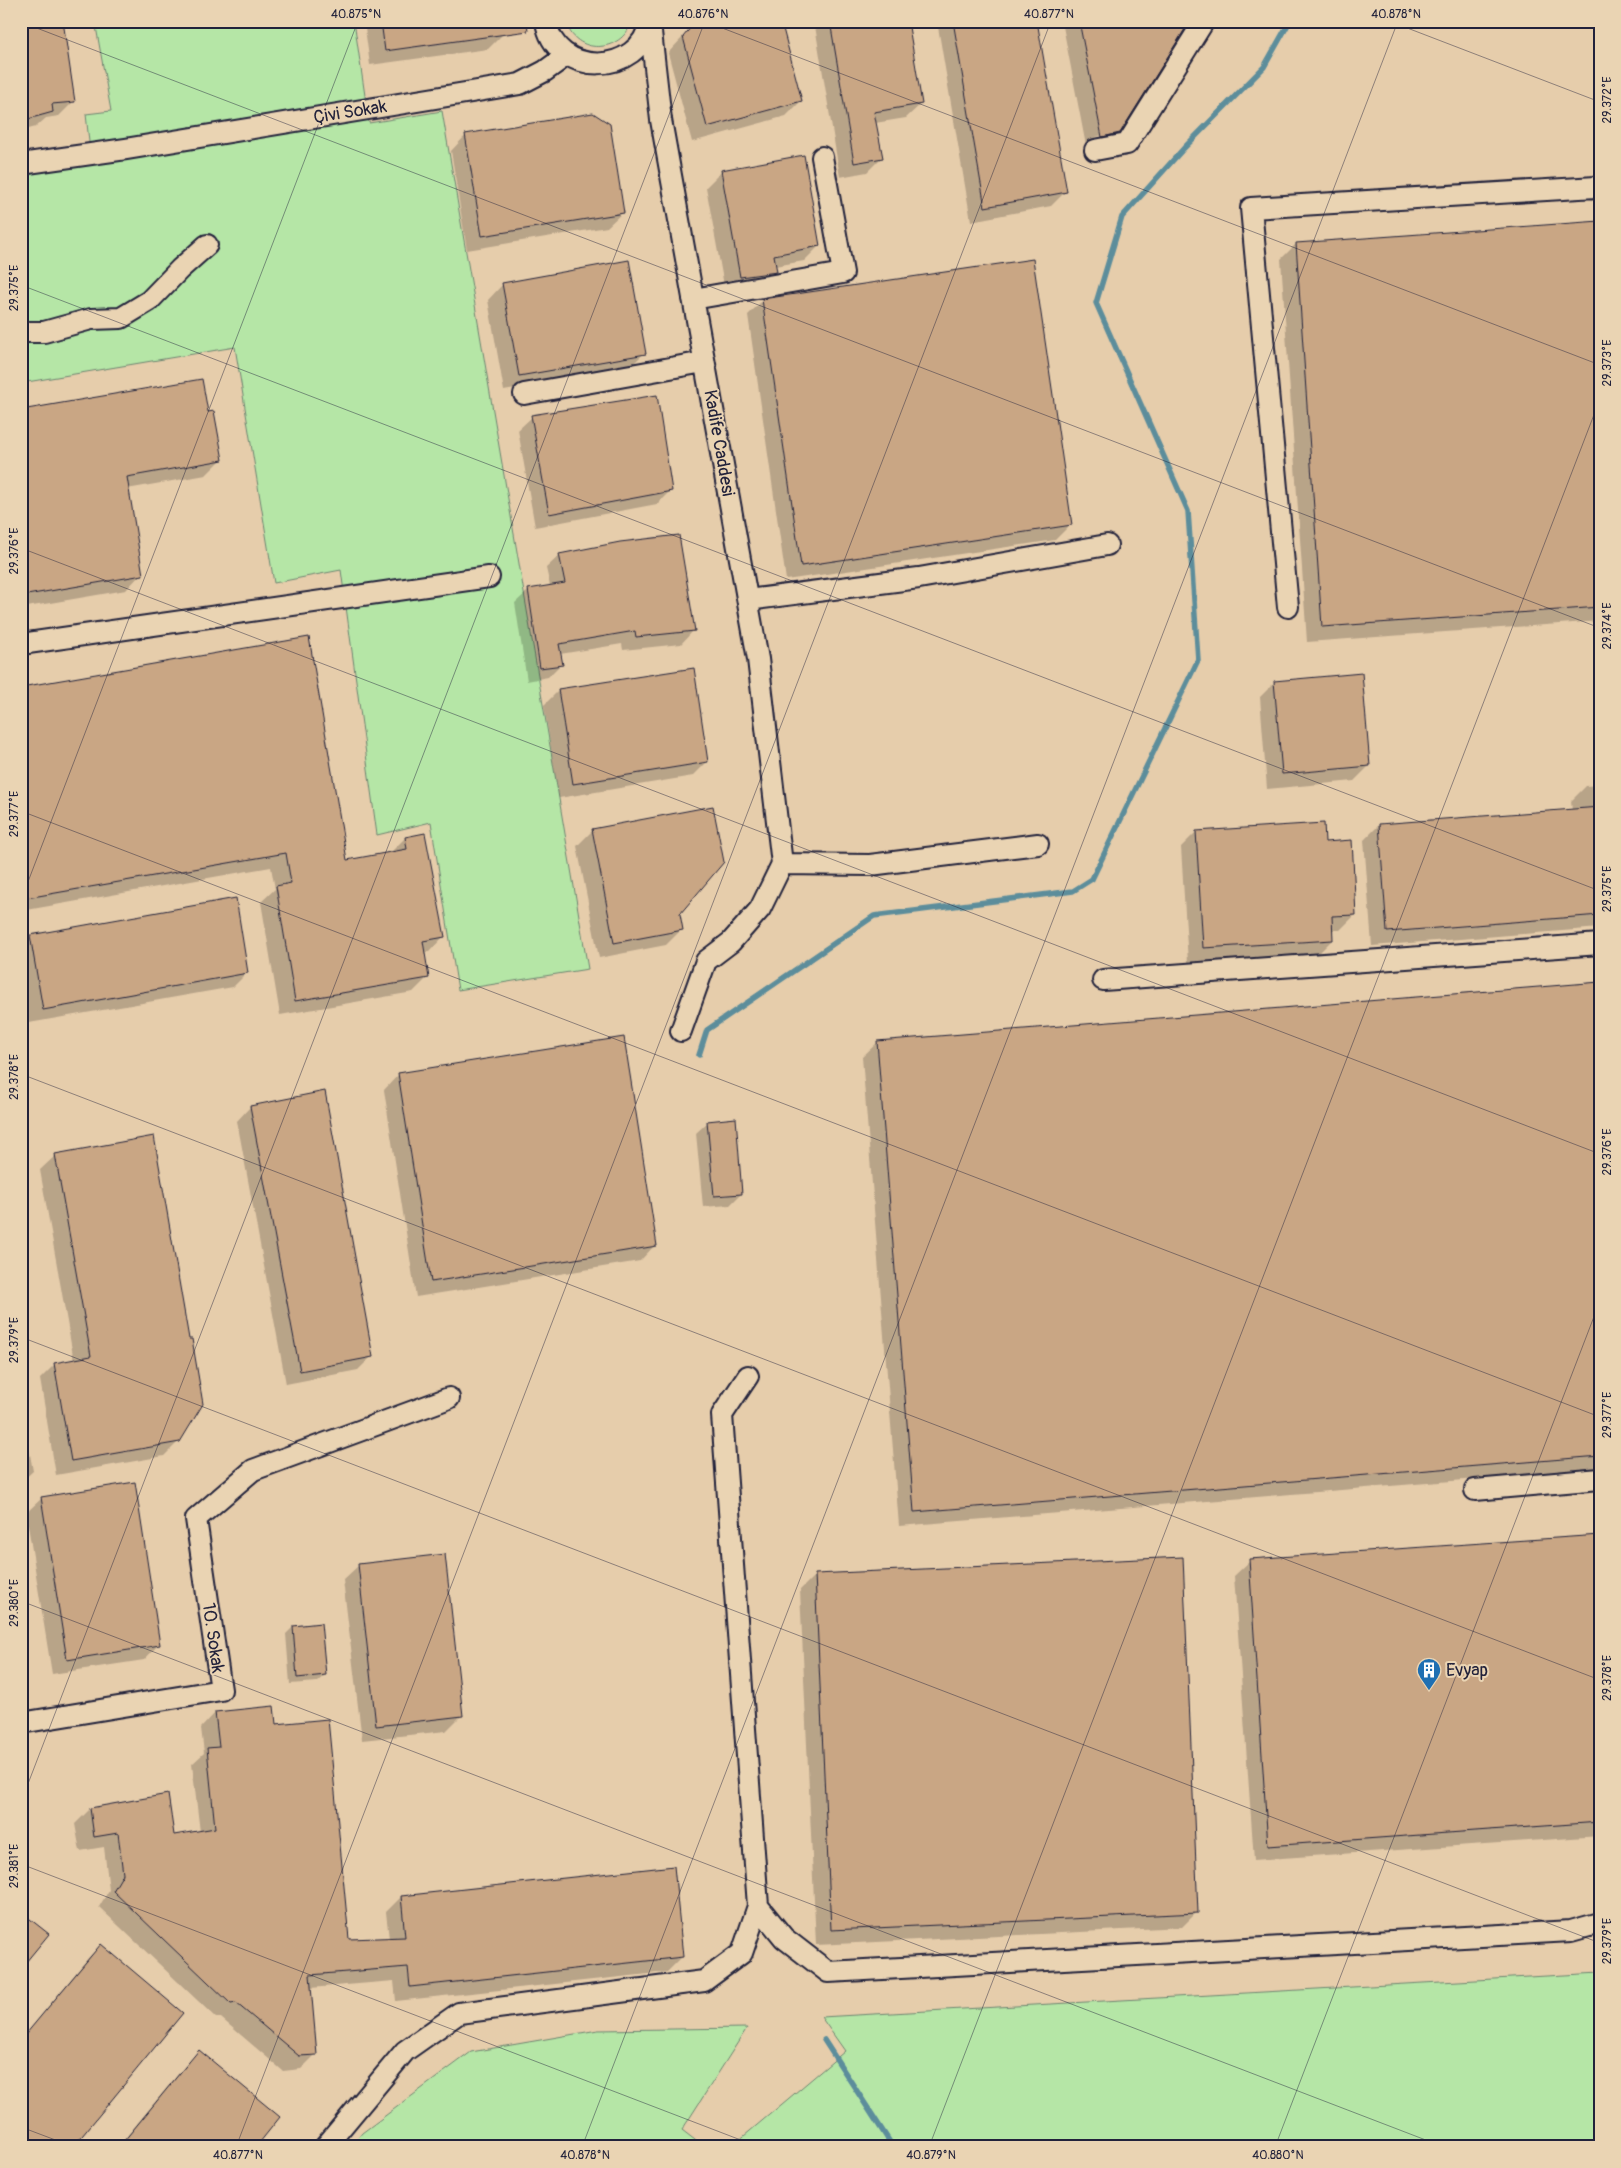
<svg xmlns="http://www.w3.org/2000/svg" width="1621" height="2168" viewBox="0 0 1621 2168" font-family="Pangolin,sans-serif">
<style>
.green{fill:#b5e6a6;stroke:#6c8470}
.shadow{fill:#0003;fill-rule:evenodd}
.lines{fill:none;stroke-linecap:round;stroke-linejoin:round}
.stream{stroke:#5c8d9b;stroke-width:5.5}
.building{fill:#c9a684;stroke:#22223b}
.minor-casing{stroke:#22223b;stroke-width:24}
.minor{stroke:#ead4b3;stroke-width:20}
.ticks{fill:none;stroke:#22223b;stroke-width:1;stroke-opacity:0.45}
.labels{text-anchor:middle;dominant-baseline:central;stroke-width:4;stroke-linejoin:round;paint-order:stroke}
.street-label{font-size:18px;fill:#22223b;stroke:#ead4b3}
.poi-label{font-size:18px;fill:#22223b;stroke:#ead4b3;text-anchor:start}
.neatline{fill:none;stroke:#22223b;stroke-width:2}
.ticks-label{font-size:12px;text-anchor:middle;fill:#22223b}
</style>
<rect width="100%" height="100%" fill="#e6cdab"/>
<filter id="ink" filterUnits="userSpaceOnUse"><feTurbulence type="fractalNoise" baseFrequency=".02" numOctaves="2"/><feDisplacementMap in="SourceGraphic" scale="10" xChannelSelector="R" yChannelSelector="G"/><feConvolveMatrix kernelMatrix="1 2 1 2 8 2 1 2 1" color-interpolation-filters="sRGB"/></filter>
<g filter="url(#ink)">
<path class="green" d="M 95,21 L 354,21 L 369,123 L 442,111 L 588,969 L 458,990 L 431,822 L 377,835 L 341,570 L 274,583 L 235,347 L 21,383 L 21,173 L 91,160 L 86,114 L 111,111 Z
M 566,21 L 632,21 C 622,54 574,56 566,21 Z
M 1600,1973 L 1600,2147 L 731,2147 L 845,2051 L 821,2017 Z
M 747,2028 L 682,2130 L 704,2147 L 351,2147 L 362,2133 L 471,2052 L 598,2030 Z"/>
<path class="shadow" d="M 21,21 L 74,101 L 59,116 L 46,118 L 36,127 L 21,131 Z
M 364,21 L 501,21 L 503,34 L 488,49 L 370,65 Z
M 698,21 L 801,101 L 786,116 L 692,142 L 668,53 Z
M 819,21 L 907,21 L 921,104 L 906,118 L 875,123 L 882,157 L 867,172 L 840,177 L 815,26 Z
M 937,21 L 1035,21 L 1065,192 L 1051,206 L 971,221 Z
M 1062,21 L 1189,21 L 1119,132 L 1103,148 L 1087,151 ZM 1114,133 L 1114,136 L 1096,139 L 1095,137 Z
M 466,135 L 623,212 L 607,227 L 467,250 L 451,151 Z
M 721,172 L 819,246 L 804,261 L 775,266 L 776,272 L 761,287 L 725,291 L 706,187 Z
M 1600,236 L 1600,621 L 1307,642 L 1281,259 L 1296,244 Z
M 503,284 L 644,353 L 629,368 L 504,391 L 488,300 Z
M 763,300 L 1070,525 L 1055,540 L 786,580 L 748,315 Z
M 21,412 L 207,413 L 221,460 L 206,475 L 127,489 L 141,574 L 126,590 L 21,608 Z
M 532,417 L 671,490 L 657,504 L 535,527 L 518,430 Z
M 560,555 L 694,630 L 681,644 L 623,650 L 622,644 L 560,654 L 561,664 L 548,677 L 527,681 L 515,603 L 529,590 L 550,586 L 546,568 Z
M 693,669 L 707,762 L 693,776 L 559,798 L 544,705 L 558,691 Z
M 1275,682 L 1369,766 L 1354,781 L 1267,789 L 1260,697 Z
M 21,688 L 346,861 L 390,853 L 405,838 L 444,936 L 429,952 L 424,953 L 428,977 L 413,992 L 280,1015 L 261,902 L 275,889 L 271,867 L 21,911 Z
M 1600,785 L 1600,928 L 1372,946 L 1364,840 L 1379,825 L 1572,811 L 1571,801 L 1586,786 Z
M 592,831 L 682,929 L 666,945 L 599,958 L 577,846 Z
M 1196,832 L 1324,843 L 1355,915 L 1340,930 L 1331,930 L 1332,940 L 1317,955 L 1188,963 L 1181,847 Z
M 31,936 L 247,973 L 233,987 L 29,1023 L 21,978 L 21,945 Z
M 1600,983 L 1600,1469 L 899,1526 L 862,1057 L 878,1042 Z
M 399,1074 L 655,1245 L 640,1261 L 416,1297 L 384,1090 Z
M 250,1107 L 371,1357 L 358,1370 L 286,1384 L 237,1121 Z
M 708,1122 L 741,1194 L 730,1205 L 703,1207 L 696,1133 Z
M 56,1155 L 179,1441 L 164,1456 L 56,1475 L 40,1379 L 55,1364 L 74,1361 L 40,1170 Z
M 21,1405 L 33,1471 L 21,1482 Z
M 42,1498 L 159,1644 L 144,1660 L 52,1674 L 26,1513 Z
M 1600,1536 L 1600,1836 L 1254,1860 L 1234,1576 L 1250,1561 Z
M 359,1565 L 462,1715 L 446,1731 L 362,1740 L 343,1580 Z
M 815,1575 L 1197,1912 L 1182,1927 L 816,1945 L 800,1590 Z
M 293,1627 L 325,1675 L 317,1682 L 290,1684 L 286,1634 Z
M 215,1713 L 275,1726 L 348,1941 L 389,1939 L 386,1912 L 401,1897 L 682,1957 L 667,1972 L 396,2001 L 394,1981 L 310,1988 L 316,2054 L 301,2069 L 283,2071 L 221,2018 L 216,2018 L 99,1907 L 109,1890 L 104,1847 L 80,1851 L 75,1824 L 90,1809 L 173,1837 L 200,1832 L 192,1764 L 204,1753 L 201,1728 Z
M 101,1946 L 21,2040 L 89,1957 Z
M 199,2051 L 254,2147 L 118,2147 L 184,2067 Z"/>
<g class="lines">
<path class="stream" d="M 699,1055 L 707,1030 L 874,916 L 1073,891 L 1092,879 L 1198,660 L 1188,511 L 1096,303 L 1122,217 L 1184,148 L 1264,67 L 1290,21
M 824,2040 L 893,2147"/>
</g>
<path class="building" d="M 21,21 L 63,21 L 75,102 L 52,104 L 53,112 L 21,121 Z
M 381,21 L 527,21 L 528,31 L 385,51 Z
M 696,21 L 781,21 L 802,101 L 707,127 L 683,37 Z
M 830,21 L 908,21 L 922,104 L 874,112 L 883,158 L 854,163 Z
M 953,21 L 1037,21 L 1067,192 L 985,207 Z
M 1079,21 L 1190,21 L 1120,133 L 1102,137 Z
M 593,113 L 610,124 L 624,213 L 482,236 L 465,134 Z
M 804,155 L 820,246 L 774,255 L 777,272 L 740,277 L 721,170 Z
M 1600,221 L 1600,607 L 1322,627 L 1296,243 Z
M 1033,259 L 1072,525 L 801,566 L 762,299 Z
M 629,260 L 646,354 L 519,376 L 502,283 Z
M 202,379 L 208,412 L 214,411 L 223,460 L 127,477 L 143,575 L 21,596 L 21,410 Z
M 657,395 L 672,491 L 549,514 L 531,415 Z
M 679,535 L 695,631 L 636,637 L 635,631 L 559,644 L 563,665 L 540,668 L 528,589 L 565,583 L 559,554 L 620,542 Z
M 309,637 L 347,860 L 407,849 L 405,837 L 425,833 L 445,937 L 423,941 L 429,978 L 295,1001 L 276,886 L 291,883 L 286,853 L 21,899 L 21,687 Z
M 694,668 L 708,762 L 573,784 L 558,689 Z
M 1362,673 L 1370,766 L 1282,774 L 1274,681 Z
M 713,806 L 724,862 L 680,914 L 683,930 L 614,943 L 592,829 Z
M 1600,807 L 1600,915 L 1387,932 L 1379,824 Z
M 1324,823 L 1325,842 L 1352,840 L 1356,915 L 1332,916 L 1333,940 L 1203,948 L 1196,831 Z
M 236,898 L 248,973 L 43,1010 L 30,935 Z
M 1600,982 L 1600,1456 L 914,1512 L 877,1041 Z
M 624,1037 L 657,1246 L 431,1282 L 398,1073 Z
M 325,1091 L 373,1357 L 300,1371 L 250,1106 Z
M 736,1118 L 742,1194 L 714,1196 L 707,1121 Z
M 154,1136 L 189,1339 L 192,1339 L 203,1404 L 180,1442 L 71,1461 L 54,1363 L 91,1356 L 55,1154 Z
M 135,1482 L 160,1645 L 67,1660 L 41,1497 Z
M 1600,1535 L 1600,1822 L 1268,1846 L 1249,1559 Z
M 445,1554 L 463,1716 L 376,1726 L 358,1564 Z
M 1183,1557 L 1198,1913 L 831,1930 L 815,1574 Z
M 321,1623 L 326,1675 L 297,1678 L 293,1626 Z
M 274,1706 L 276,1724 L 328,1719 L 349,1939 L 405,1937 L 401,1896 L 674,1866 L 683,1957 L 410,1987 L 408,1967 L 310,1975 L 317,2055 L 299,2056 L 236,2003 L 231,2004 L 113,1891 L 123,1874 L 118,1833 L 94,1837 L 90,1808 L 168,1794 L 174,1835 L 215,1828 L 207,1748 L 219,1747 L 215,1712 Z
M 21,1912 L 49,1934 L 21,1968 Z
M 101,1944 L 183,2013 L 73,2147 L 21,2147 L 21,2040 Z
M 199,2050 L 280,2117 L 256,2147 L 119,2147 Z"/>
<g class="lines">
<g class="minor-casing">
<path id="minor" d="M 546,21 C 554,78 641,77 650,21
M 650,23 L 661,120 L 758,659 L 782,864
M 1095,150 L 1127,144 L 1204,21
M 21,164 L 126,149 L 520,84 L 545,71 L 567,55
M 693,299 L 843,273 L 822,157
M 21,332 L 44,332 L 91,319 L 121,318 L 149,301 L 180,269 L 207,245
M 524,394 L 704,362
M 748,600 L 919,578 L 1107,545
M 1288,607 L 1251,208 L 1596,187 L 1600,190
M 21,644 L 489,577
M 782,864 L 870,865 L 1038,844
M 1103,980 L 1600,944
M 681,1031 L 706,961 L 731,942 L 760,909 L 782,864
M 748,1376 L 722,1415 L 758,1906 L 784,1938 L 828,1972 L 1571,1931 L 1600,1923
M 1475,1490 L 1600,1479
M 21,1723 L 221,1690 L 196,1519 L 253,1470 L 449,1398
M 325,2147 L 405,2051 L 459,2013 L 704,1981 L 742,1953 L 758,1906"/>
</g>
<use href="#minor" class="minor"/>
</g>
</g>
<path class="ticks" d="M 704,21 L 1600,365M 1389,21 L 1600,102M 21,22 L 1600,628M 21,285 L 1600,891M 21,548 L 1600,1154M 21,811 L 1600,1417M 21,900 L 358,21M 21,1074 L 1600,1680M 21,1337 L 1600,1943M 21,1601 L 1444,2147M 21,1802 L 705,21M 21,1864 L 759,2147M 21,2127 L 74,2147M 236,2147 L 1051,21M 582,2147 L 1398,21M 929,2147 L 1600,399M 1275,2147 L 1600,1301"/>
<defs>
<g id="building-pin" transform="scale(1.25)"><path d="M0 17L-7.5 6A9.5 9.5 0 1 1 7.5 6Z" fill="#1f6fb2" stroke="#ead4b3"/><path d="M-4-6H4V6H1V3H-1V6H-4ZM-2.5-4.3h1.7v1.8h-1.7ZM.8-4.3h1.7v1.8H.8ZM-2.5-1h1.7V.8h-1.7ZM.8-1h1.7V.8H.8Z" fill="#fff"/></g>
</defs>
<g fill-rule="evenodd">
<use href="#building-pin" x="1429" y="1670"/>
</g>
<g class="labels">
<g class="street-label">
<text transform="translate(350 112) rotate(-9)">Çivi Sokak</text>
<text transform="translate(719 443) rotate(80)">Kadife Caddesi</text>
<text transform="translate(213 1638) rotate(82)">10. Sokak</text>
</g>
<g class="poi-label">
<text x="1446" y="1670">Evyap</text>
</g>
</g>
<rect width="1621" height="2168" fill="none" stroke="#ead4b3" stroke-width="55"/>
<rect x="28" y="28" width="1566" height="2112" class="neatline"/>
<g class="ticks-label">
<text x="356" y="18">40.875°N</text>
<text x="703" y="18">40.876°N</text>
<text x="1049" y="18">40.877°N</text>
<text x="1396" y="18">40.878°N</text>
<text transform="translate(1607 100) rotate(-90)" y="4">29.372°E</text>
<text transform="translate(14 288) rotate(-90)" y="4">29.375°E</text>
<text transform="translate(1607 363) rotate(-90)" y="4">29.373°E</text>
<text transform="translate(14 551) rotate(-90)" y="4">29.376°E</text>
<text transform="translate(1607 626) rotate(-90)" y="4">29.374°E</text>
<text transform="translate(14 814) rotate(-90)" y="4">29.377°E</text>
<text transform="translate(1607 889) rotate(-90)" y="4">29.375°E</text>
<text transform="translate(14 1077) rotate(-90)" y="4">29.378°E</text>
<text transform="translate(1607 1152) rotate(-90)" y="4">29.376°E</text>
<text transform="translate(14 1340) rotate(-90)" y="4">29.379°E</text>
<text transform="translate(1607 1415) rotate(-90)" y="4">29.377°E</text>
<text transform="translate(14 1603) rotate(-90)" y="4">29.380°E</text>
<text transform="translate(1607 1678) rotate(-90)" y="4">29.378°E</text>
<text transform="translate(14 1866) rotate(-90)" y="4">29.381°E</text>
<text transform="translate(1607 1941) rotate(-90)" y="4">29.379°E</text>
<text x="238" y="2159">40.877°N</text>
<text x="585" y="2159">40.878°N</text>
<text x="931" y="2159">40.879°N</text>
<text x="1278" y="2159">40.880°N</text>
</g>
</svg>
